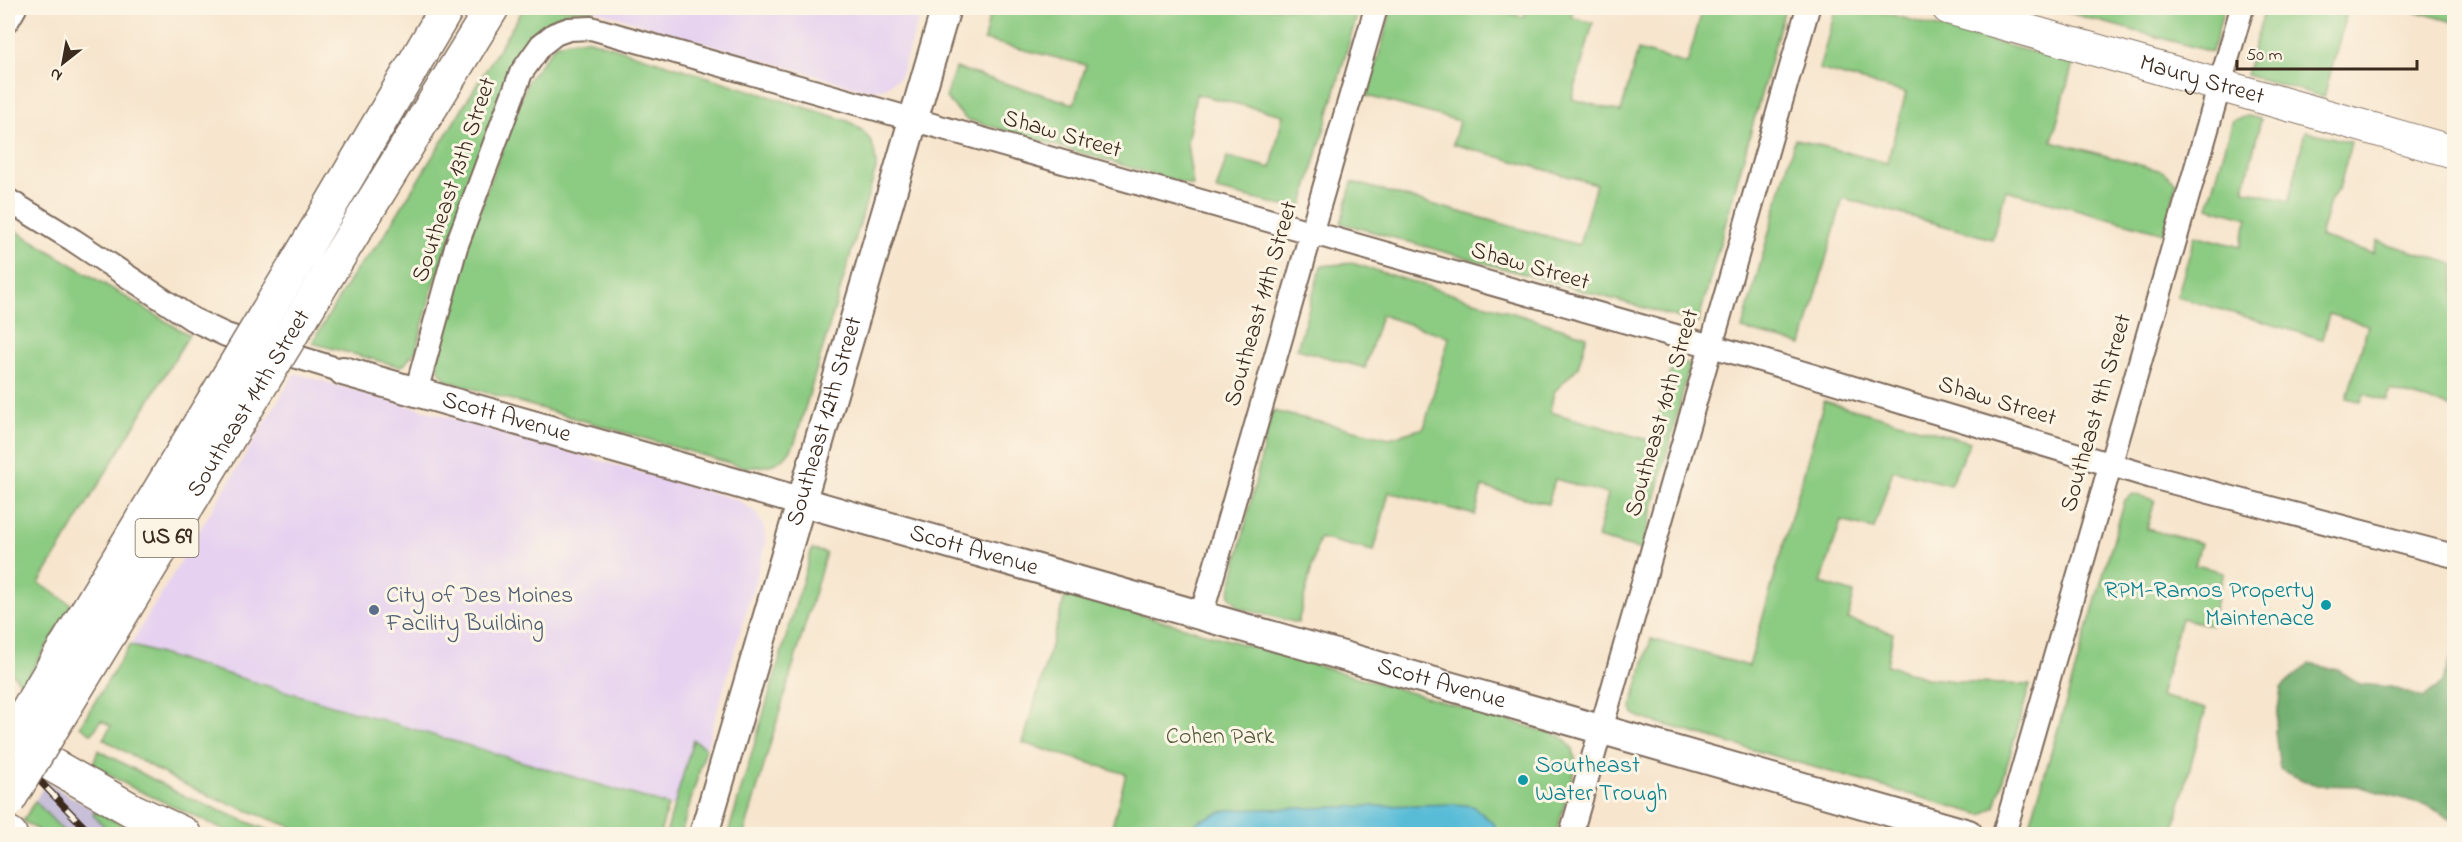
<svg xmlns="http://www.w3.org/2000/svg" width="2462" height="842" viewBox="0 0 2462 842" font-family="'Indie Flower',sans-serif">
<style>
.built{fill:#e6d2f0}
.industrial{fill:#c8bfd8}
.green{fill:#8ccb82;stroke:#647a50;stroke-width:1.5}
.forest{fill:#71af70;stroke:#566c47;stroke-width:1.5}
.water{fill:#58bcd7;stroke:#4a737a;stroke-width:1.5}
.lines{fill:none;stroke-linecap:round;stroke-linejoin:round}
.minor-casing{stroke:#7d6b5b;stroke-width:26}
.tertiary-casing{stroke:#7d6b5b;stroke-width:32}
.secondary-casing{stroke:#7d6b5b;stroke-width:34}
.primary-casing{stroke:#7d6b5b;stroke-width:36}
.minor{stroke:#fff;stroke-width:22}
.tertiary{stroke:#fff;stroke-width:28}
.secondary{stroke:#fff;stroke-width:32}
.primary{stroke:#fff;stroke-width:33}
.rail-casing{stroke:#3b2a1e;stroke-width:7}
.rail{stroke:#fcf5e5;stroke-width:4.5;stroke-dasharray:14;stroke-linecap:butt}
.primary-bridge-casing{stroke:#7d6b5b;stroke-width:36;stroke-linecap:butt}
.primary-bridge{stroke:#fff;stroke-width:33}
.culture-dot{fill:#0f9aa8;stroke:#fcf5e5;stroke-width:2}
.service-dot{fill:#5c6f8a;stroke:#fcf5e5;stroke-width:2}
.labels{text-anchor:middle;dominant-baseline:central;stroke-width:6;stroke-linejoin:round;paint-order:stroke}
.shield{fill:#fcf5e5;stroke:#75675a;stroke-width:1.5}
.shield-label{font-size:22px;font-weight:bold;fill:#3b2a1e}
.street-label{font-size:24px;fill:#3b2a1e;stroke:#fcf5e5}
.culture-label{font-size:24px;fill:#0d838f;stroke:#fcf5e5;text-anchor:end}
.service-label{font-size:24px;fill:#4e5e75;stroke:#fcf5e5;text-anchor:start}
.park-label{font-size:24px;fill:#535a3c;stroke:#fcf5e5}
</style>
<rect width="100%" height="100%" fill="#fcf5e5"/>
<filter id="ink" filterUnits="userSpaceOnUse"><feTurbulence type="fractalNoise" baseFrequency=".0167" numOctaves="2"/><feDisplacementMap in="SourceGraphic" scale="12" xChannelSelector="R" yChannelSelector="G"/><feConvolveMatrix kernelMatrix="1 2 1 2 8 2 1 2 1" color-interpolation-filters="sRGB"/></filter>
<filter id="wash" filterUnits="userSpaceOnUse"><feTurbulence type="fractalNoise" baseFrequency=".008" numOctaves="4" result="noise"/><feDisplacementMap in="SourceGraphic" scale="24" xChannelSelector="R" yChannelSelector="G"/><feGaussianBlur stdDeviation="1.35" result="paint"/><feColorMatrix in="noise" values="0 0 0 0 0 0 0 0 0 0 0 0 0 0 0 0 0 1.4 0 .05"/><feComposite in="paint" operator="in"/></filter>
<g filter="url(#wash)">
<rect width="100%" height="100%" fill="#f7e5cd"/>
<path class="built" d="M 587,8 L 922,8 L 900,77 L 885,88 L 874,90 L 862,89 Z
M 295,373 L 738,500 L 756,513 L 764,527 L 766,543 L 688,811 L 130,645 Z"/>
<path class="industrial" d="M 46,782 L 96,811 L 94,815 L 112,834 L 66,834 L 35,801 Z"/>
<path class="green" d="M 524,8 L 587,8 L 595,10 C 586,11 575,10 566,13 C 532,22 518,58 505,88 L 432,290 L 416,350 L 404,365 L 398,366 L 312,343 L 355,271 L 380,242 Z
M 991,8 L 1359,8 L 1301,210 L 1216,190 L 1227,157 L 1271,168 L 1283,115 L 1196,94 L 1187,143 L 1193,186 L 966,119 L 946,98 L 955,68 L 1074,104 L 1086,65 L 984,40 Z
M 1392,8 L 1488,8 L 1524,17 L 1527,8 L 1574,8 L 1571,17 L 1593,23 L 1572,99 L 1621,112 L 1638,50 L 1687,64 L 1703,8 L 1785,8 L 1698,323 L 1341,223 L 1352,182 L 1579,245 L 1596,184 L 1453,144 L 1459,121 L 1367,96 Z
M 1836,8 L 1866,8 L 2073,63 L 2052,141 L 2162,171 L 2177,183 L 2164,233 L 2006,190 L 1992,239 L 1843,198 L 1802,345 L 1742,329 L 1795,139 L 1887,163 L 1906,93 L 1819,69 Z
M 2051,8 L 2224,8 L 2212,52 Z
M 2265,8 L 2348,8 L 2324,97 L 2246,75 Z
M 2403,8 L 2454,8 L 2454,22 Z
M 587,39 L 848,121 C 870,133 876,145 876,169 L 795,442 C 785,465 767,468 743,467 L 450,382 C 441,377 439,370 436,361 L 470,236 L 528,80 L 555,45 L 569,41 Z
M 2248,116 L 2261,119 L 2244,190 L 2289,201 L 2305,131 L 2351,142 L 2340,186 L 2330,201 L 2320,237 L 2373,253 L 2378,241 L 2454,264 L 2454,408 L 2390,390 L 2387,401 L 2364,394 L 2361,402 L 2347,398 L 2368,325 L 2329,314 L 2322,339 L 2177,297 L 2195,235 L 2240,247 L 2248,218 L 2208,207 L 2233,120 Z
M 8,226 L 189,335 L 39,583 L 72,605 L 23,685 L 8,669 Z
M 1352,263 L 1587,336 L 1578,367 L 1554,392 L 1550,412 L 1652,441 L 1674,360 L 1690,364 L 1642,550 L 1597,538 L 1608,494 L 1555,479 L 1548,504 L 1482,487 L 1475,515 L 1389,492 L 1374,551 L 1319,538 L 1298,623 L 1240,608 L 1229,595 L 1272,411 L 1389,438 L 1424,428 L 1449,337 L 1381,315 L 1365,368 L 1297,349 L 1321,266 Z
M 1824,401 L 1970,442 L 1950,485 L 1893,470 L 1874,529 L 1841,521 L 1821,583 L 1854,593 L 1848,619 L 1893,633 L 1887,665 L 1926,678 L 1975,683 L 2030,685 L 1995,807 L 1982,815 L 1641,718 L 1634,714 L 1631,707 L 1651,639 L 1749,666 Z
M 2133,494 L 2155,500 L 2147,529 L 2201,543 L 2195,565 L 2224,572 L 2210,625 L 2181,618 L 2160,696 L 2206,708 L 2172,834 L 2054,834 L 2035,829 L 2031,821 L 2125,500 Z
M 812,549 L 826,553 L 744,834 L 728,834 Z
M 1066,593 L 1561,736 L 1573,749 L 1576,763 L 1556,834 L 1110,834 L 1126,774 L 1023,743 Z
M 130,645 L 668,805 L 660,834 L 310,834 L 212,797 L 175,780 L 103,739 L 111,726 L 101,720 L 92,734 L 80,726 Z
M 693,740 L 706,748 L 681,834 L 666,834 Z
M 98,750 L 184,796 L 277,834 L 233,834 L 129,786 L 93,765 Z
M 35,801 L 66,834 L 44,834 L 23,821 Z
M 96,811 L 140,834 L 112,834 L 93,815 Z"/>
<path class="forest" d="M 2454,651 L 2454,820 L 2426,805 L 2357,786 L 2313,785 L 2280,769 L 2275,732 L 2281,688 L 2309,664 L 2338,670 L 2360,684 L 2391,687 L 2423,698 L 2441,684 Z"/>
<path class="water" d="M 1455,804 L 1473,806 L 1495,825 L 1496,834 L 1188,834 L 1198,821 L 1227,810 Z"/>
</g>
<g filter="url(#ink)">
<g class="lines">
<g class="minor-casing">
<path id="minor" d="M 8,20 L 15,8
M 8,200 L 73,240 L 192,319 L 226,335 L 343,371
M 416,392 L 456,247 L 521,73 L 541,45 L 555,34 L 569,29 L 591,28 L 1750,357 L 2152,477 L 2454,556
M 1201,616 L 1376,8
M 1571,834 L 1808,8
M 2004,834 L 2242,8"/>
</g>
<g class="tertiary-casing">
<g id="tertiary">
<path id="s1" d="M 343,371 L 1968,834"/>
<path id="s2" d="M 704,834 L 946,8"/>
</g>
</g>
<g class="secondary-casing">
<g id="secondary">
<path id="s3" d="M 1948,8 L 2454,152"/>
</g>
</g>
<g class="primary-casing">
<path id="primary" d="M 299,259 L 447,8
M 327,276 L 492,8
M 11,742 L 132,810 L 184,834
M 8,833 L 10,834"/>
</g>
<use href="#minor" class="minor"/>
<use href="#tertiary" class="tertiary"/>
<use href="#secondary" class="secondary"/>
<use href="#primary" class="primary"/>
<g class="rail-casing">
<path id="rail" d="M 8,748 L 91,834"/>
</g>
<use href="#rail" class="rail"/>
<g class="primary-bridge-casing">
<g id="primary-bridge">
<path d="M 8,742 L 299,259"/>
<path id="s4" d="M 8,801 L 327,276"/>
</g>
</g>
<use href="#primary-bridge" class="primary-bridge"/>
</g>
</g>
<g class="culture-dot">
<circle cx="2326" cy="605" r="6"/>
<circle cx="1523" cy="780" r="6"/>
</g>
<circle class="service-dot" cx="374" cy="610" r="6"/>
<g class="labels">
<rect class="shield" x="135.5" y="519" width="63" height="38" rx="4.5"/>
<g class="shield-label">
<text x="167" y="538">US 69</text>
</g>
<g class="street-label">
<text stroke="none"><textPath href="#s3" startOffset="264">Maury Street</textPath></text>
<text transform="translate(1062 135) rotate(16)">Shaw Street</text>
<text transform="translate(455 180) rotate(-71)">Southeast 13th Street</text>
<text transform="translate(1530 267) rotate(16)">Shaw Street</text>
<text transform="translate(1262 304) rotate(-74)">Southeast 11th Street</text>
<text transform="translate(1997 402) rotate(17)">Shaw Street</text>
<text stroke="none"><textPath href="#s4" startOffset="465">Southeast 14th Street</textPath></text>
<text transform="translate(1663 413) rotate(-74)">Southeast 10th Street</text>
<text transform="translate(2097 413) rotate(-74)">Southeast 9th Street</text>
<text stroke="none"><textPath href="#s1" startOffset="170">Scott Avenue</textPath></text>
<text stroke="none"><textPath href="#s2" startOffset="430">Southeast 12th Street</textPath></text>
<text stroke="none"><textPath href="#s1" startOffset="656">Scott Avenue</textPath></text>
<text stroke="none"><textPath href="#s1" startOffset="1142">Scott Avenue</textPath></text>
</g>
<g class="culture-label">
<text x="2314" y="591">RPM-Ramos Property<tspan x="2314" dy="28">Maintenace</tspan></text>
<text x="1535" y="766" text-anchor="start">Southeast<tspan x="1535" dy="28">Water Trough</tspan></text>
</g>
<g class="service-label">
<text x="386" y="596">City of Des Moines<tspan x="386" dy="28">Facility Building</tspan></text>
</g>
<g class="park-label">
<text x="1220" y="737">Cohen Park</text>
</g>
</g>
<rect width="2462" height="842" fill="none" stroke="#fcf5e5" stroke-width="30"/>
<g transform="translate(63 63) rotate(211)" stroke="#fcf5e5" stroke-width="4.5" paint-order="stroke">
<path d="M0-4.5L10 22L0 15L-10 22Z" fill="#3b2a1e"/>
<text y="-9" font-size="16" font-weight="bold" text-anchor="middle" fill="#3b2a1e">N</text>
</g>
<path d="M2237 60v9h180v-9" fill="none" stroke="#3b2a1e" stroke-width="3"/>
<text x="2246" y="60" font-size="18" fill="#3b2a1e" stroke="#fcf5e5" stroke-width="4.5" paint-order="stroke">50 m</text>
</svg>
